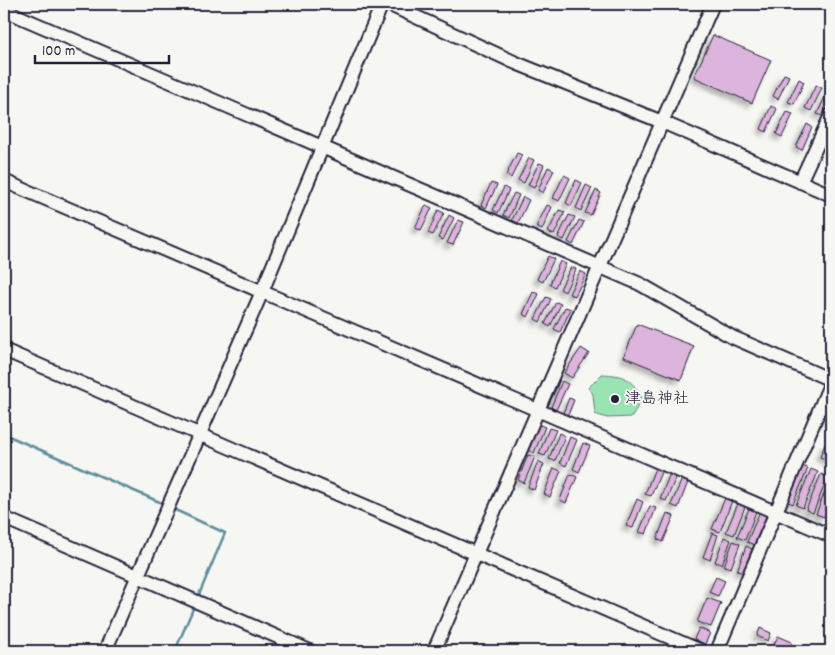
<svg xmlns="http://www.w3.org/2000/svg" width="835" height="655" viewBox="0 0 835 655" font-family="Dekko,'Klee One',sans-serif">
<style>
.green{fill:#9ae3b3;stroke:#5e8277}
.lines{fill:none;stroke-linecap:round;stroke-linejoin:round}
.stream{stroke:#5d8d9d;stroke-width:2.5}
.building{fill:#ddb4db;stroke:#22223b;filter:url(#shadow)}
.minor-casing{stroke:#22223b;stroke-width:16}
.minor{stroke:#f6f6f2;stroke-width:12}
.poi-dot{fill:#22223b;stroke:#f6f6f2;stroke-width:2}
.labels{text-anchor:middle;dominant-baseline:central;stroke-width:4;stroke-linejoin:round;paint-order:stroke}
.poi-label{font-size:16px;fill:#22223b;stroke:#f6f6f2;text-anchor:start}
</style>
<defs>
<filter id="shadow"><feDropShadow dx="-4" dy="4" stdDeviation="2.5" flood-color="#0004"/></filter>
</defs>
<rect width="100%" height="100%" fill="#f6f6f2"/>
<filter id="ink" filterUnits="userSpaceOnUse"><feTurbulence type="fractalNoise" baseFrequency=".02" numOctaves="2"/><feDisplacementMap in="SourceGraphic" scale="10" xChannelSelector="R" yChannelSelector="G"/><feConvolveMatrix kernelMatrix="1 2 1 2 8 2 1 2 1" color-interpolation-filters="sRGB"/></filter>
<g filter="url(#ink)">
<path class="green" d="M 602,374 C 624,375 631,378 642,398 L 632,417 L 607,418 L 595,414 L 593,394 L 588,388 Z"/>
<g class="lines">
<path class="stream" d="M 4,434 L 164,504
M 171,508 L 225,533 L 198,597
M 175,651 L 195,604"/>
</g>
<path class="building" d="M 713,35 L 771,60 L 752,103 L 694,77 Z
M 784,74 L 789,76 L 778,99 L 773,96 Z
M 799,79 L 804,82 L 794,104 L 788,102 Z
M 816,85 L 822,88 L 811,111 L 805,108 Z
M 828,91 L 831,93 L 831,99 L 823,116 L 817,114 Z
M 771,106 L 777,109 L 766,132 L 761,129 Z
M 787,112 L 793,114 L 782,137 L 776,134 Z
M 807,124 L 812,127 L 802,150 L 796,147 Z
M 517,153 L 522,155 L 511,178 L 506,175 Z
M 529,158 L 534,160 L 524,183 L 518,180 Z
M 539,163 L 544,165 L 534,188 L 528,185 Z
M 548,167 L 554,170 L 543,193 L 538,190 Z
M 564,175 L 570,178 L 559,201 L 553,198 Z
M 576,180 L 582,183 L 571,206 L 566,203 Z
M 491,183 L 497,185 L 486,208 L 481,205 Z
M 586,185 L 592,188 L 581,211 L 576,208 Z
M 504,187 L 509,190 L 498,213 L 493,210 Z
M 596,190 L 601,193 L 591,215 L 585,213 Z
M 514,193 L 519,195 L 509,218 L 503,215 Z
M 523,197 L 529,200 L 518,223 L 512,220 Z
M 426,205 L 432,208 L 421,230 L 415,228 Z
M 547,205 L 552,207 L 542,230 L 536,227 Z
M 438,210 L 444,213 L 433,235 L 428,233 Z
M 559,210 L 565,212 L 554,235 L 548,232 Z
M 449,215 L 454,218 L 443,240 L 438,238 Z
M 569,215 L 575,217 L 564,240 L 558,237 Z
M 458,220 L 464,222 L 453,245 L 447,243 Z
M 579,220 L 584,222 L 573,245 L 568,242 Z
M 548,256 L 554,259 L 543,282 L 537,279 Z
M 560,261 L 566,264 L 555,287 L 550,284 Z
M 571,267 L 576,269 L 565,292 L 560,289 Z
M 580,271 L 586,274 L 575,296 L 569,294 Z
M 533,292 L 539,294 L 528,317 L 523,314 Z
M 546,297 L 551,299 L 540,322 L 535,319 Z
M 556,302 L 561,304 L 550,327 L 545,324 Z
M 565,307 L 571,309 L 560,332 L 554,329 Z
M 637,324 L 694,346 L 681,380 L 624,357 Z
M 581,348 L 589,353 L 572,378 L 564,373 Z
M 554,378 L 560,380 L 548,406 L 542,404 Z
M 562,381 L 568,384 L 556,410 L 551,407 Z
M 569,398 L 574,400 L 568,415 L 563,413 Z
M 538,424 L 545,427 L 534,453 L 528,450 Z
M 549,428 L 556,430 L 545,456 L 539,454 Z
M 559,433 L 565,436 L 555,461 L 549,459 Z
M 570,437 L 577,440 L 566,466 L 560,463 Z
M 583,443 L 590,446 L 579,472 L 573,469 Z
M 825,444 L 831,447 L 831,461 L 820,457 Z
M 528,455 L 535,457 L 524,483 L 518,480 Z
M 538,461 L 544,464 L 534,490 L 528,487 Z
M 801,466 L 808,468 L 793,504 L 786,501 Z
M 554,468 L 561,471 L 550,497 L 544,494 Z
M 655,468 L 662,470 L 651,496 L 645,494 Z
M 811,469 L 818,472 L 803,508 L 796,505 Z
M 670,473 L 677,475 L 666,501 L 660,499 Z
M 570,474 L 577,477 L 566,503 L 560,500 Z
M 821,474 L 828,477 L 813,513 L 806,510 Z
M 682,479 L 688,482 L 678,508 L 671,505 Z
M 829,482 L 831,483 L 831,498 L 824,517 L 816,514 Z
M 725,498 L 732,501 L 720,532 L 712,529 Z
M 637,499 L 643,502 L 633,528 L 626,526 Z
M 739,501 L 746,504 L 734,535 L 726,532 Z
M 650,506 L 656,508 L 646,534 L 639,532 Z
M 750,506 L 757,509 L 745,540 L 737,537 Z
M 760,511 L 767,514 L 755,545 L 747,542 Z
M 667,513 L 674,516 L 663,542 L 657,539 Z
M 712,533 L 718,535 L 710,560 L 703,557 Z
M 724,537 L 731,540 L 722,564 L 715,562 Z
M 733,541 L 740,544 L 731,568 L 724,566 Z
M 746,546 L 752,549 L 744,573 L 737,571 Z
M 716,577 L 725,581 L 718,596 L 709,592 Z
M 707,598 L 721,603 L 711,627 L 697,622 Z
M 699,628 L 710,633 L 705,644 L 694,639 Z
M 760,628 L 771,633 L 768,641 L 757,636 Z
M 778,636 L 792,642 L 788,651 L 771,651 Z"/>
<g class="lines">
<g class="minor-casing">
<path id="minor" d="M 388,4 L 516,63 L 662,122 L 831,195
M 4,10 L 640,284 L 732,337 L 831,380
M 4,181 L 831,536
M 800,182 L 831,115
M 4,350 L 701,651
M 4,518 L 310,651
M 105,651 L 261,294 L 382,4
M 434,651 L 713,4
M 717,651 L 831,382"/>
</g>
<use href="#minor" class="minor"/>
</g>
</g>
<circle class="poi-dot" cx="615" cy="399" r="5"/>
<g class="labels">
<g class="poi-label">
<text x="625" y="399">津島神社</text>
</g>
</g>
<rect width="835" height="655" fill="none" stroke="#f6f6f2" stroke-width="20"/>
<rect x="10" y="10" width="815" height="635" fill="none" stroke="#22223b" stroke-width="2" filter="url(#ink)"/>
<path d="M35 55v8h134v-8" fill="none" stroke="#22223b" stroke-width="2.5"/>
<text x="42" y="55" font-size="15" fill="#22223b" stroke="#f6f6f2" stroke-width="4" paint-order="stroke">100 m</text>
</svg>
